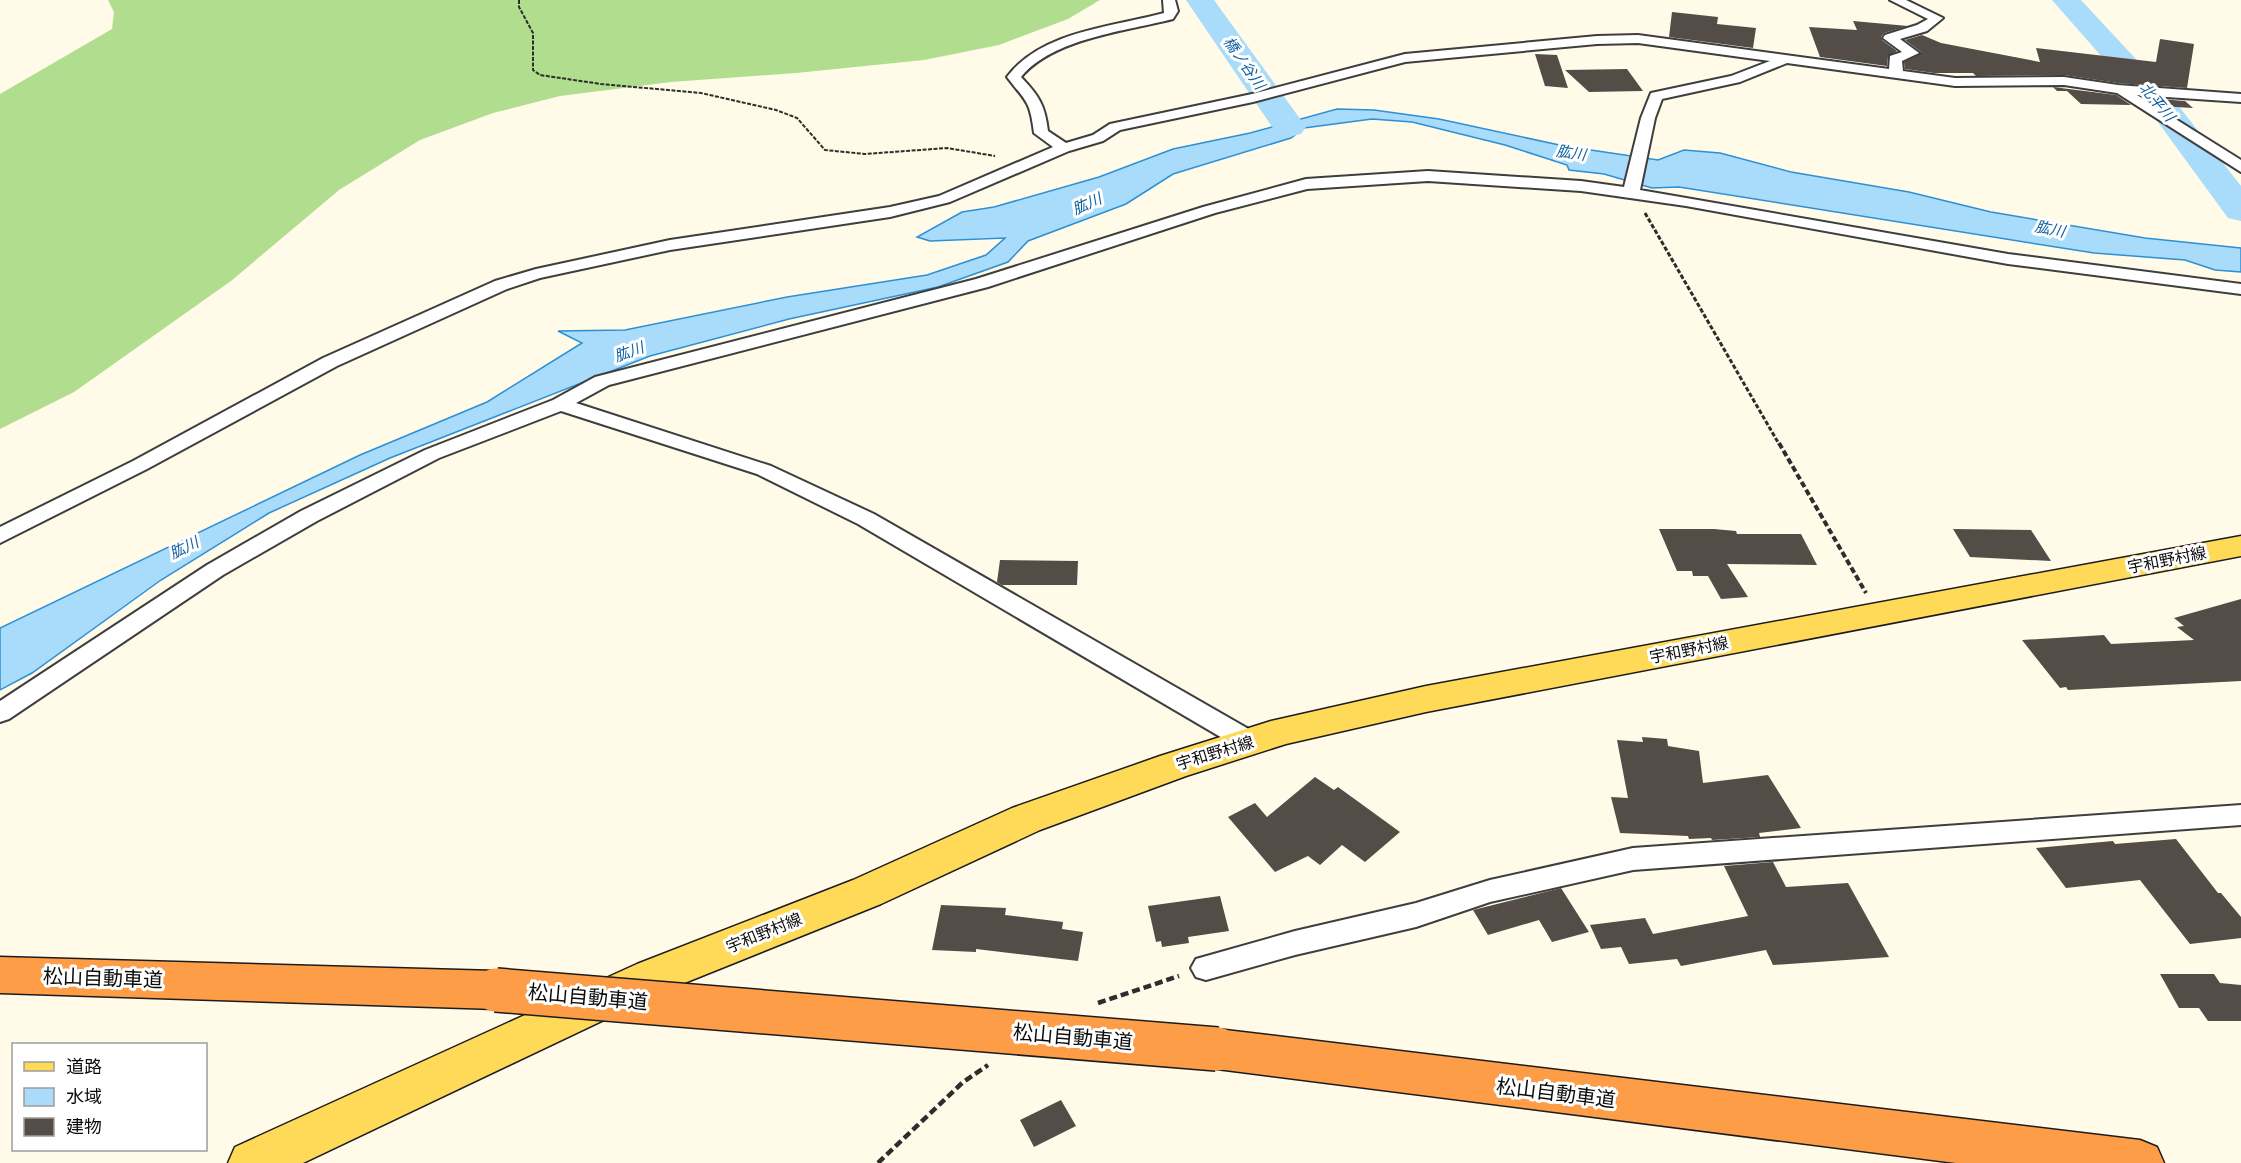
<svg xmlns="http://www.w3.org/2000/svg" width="2241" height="1163" viewBox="0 0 2241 1163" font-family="'Crimson Pro','Noto Sans JP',serif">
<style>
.forest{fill:#b1dd8f}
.water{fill:#a9dbfa;stroke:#2c90d5;stroke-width:1.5}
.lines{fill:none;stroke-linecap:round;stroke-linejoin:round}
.river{fill:#a9dbfa;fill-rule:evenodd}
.building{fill:#544c46}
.street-casing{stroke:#3e3e3e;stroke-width:4}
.primary-casing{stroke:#1c1c1c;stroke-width:3}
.highway-casing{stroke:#1c1c1c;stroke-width:3}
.path-far3{stroke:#2d2d2d;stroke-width:2;stroke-dasharray:4 1.5;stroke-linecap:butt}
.path-far2{stroke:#2d2d2d;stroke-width:3;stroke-dasharray:4.5 2;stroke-linecap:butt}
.path-far1{stroke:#2d2d2d;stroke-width:4;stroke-dasharray:6 3;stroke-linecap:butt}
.path{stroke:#2d2d2d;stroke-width:4.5;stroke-dasharray:8 4;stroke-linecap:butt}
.street{fill:#fff;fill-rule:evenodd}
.primary{fill:#ffd958;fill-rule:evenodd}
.highway{fill:#fe9d48;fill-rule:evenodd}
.highway-bridge-casing{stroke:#1c1c1c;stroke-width:46;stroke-linecap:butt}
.highway-bridge{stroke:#fe9d48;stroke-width:43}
.labels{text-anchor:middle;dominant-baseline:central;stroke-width:6;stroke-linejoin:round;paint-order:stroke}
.far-water-label{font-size:15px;font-style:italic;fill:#0e60a2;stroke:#fff}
.street-label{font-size:16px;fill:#0b0b0b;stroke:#fff}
.near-street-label{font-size:20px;fill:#0b0b0b;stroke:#fff}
</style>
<rect width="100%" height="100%" fill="#fffbe8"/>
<path class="forest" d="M 108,0 L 1100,0 L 1068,19 L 999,45 L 924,60 L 796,73 L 671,82 L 560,96 L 493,113 L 420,140 L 339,190 L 231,281 L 74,392 L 0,429 L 0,94 L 112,29 L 114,12 Z"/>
<path class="water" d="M 1337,109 L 1374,110 L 1439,119 L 1564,146 L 1658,160 L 1684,150 L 1720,153 L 1791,172 L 1909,192 L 1991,212 L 2145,238 L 2241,248 L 2241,272 L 2215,270 L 2185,260 L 2094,253 L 1679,187 L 1652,188 L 1604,174 L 1569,170 L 1567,165 L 1505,145 L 1412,122 L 1372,119 L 1304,128 L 1291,138 L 1173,174 L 1126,204 L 1028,241 L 1008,262 L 938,287 L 789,319 L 650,356 L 390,458 L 269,513 L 161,580 L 32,673 L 0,690 L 0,628 L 360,455 L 487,402 L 582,343 L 558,331 L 625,330 L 787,297 L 927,275 L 986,255 L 1005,238 L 930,241 L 917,237 L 962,212 L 994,207 L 1099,177 L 1173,149 L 1250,133 Z"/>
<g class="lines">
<path class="river" d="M 1186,0 L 1214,0 L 1306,127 L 1301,134 L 1289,137 L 1277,134 Z
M 2052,0 L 2081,0 L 2174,100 L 2241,186 L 2241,221 L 2228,218 L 2152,114 Z"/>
</g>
<path class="building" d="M 1672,12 L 1718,17 L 1717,24 L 1756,28 L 1753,48 L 1669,37 Z
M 1853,21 L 1908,26 L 1884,33 L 1881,37 L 1882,40 L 1897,51 L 1888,56 L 1887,66 L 1820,57 L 1809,27 L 1857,30 Z
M 1922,35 L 1941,43 L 2040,62 L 2036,48 L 2156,62 L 2160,39 L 2194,44 L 2187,88 L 2118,83 L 2064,75 L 1976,76 L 1973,73 L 1934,73 L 1905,69 L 1904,62 L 1921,52 L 1905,40 Z
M 1535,54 L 1557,55 L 1568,88 L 1545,86 Z
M 1627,69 L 1643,91 L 1589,92 L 1565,70 Z
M 2053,87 L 2116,95 L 2131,105 L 2081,104 L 2067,91 L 2057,91 Z
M 2146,98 L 2185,101 L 2193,108 L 2159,106 Z
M 1659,529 L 1714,529 L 1736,531 L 1737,534 L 1801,534 L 1817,565 L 1727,564 L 1748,597 L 1721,599 L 1708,576 L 1693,576 L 1692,571 L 1677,571 Z
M 1953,529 L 2031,530 L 2051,561 L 1970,557 Z
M 1000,560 L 1078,561 L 1077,585 L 1002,585 L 997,582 Z
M 2241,599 L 2241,681 L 2068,690 L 2066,687 L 2060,688 L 2022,640 L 2104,635 L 2111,644 L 2194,640 L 2177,627 L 2184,626 L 2174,618 Z
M 1642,737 L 1667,739 L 1668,746 L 1699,751 L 1703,783 L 1768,775 L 1801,828 L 1759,833 L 1760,837 L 1712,840 L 1711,838 L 1689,839 L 1688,836 L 1620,833 L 1611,797 L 1628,798 L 1617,740 L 1643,742 Z
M 1315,777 L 1334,790 L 1338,787 L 1400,832 L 1365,862 L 1342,845 L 1320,865 L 1308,856 L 1275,872 L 1228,817 L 1255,803 L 1267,817 Z
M 2176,839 L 2218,893 L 2221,893 L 2241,917 L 2241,938 L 2190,944 L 2140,880 L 2066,888 L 2036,848 L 2113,841 L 2115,844 Z
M 1773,862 L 1786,887 L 1848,883 L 1889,957 L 1773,965 L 1766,950 L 1681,966 L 1677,959 L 1629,964 L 1621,947 L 1601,949 L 1590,925 L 1645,918 L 1653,934 L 1748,916 L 1724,866 Z
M 1561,888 L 1589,932 L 1552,942 L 1539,920 L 1488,935 L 1473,910 Z
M 1220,896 L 1229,931 L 1188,937 L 1189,943 L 1162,947 L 1161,941 L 1156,942 L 1148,906 Z
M 941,905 L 1006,908 L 1005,915 L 1063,922 L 1062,929 L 1083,932 L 1078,961 L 976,949 L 976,952 L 932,950 Z
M 2160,974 L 2214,974 L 2220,983 L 2241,985 L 2241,1021 L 2208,1021 L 2199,1008 L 2179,1008 Z
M 1061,1100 L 1076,1126 L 1034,1147 L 1020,1120 Z"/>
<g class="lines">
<g class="street-casing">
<path id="street" d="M 1163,0 L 1175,0 L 1178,11 L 1173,19 C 1127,31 1053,38 1021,77 C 1039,96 1045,105 1048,131 L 1066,143 L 1093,135 L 1110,124 L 1252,94 L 1405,54 L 1597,36 L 1638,35 L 1889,69 L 1890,56 L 1902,52 L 1883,38 L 1885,35 L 1917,25 L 1928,19 L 1890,0 L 1906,0 L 1943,18 L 1927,31 L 1900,39 L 1919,53 L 1902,61 L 1903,71 L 1955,78 L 2064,77 L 2118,85 L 2241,94 L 2241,102 L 2137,95 L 2241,160 L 2241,172 L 2117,93 L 2064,85 L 1955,86 L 1787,63 L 1740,82 L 1662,99 L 1655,118 L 1640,190 L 2008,254 L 2241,284 L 2241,294 L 2008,264 L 1686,206 L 1581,191 L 1428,181 L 1307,189 L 1215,213 L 988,287 L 609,385 L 576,403 L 771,466 L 874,514 L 1259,735 L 1263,742 L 1259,749 L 1250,751 L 1241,749 L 858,524 L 757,474 L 561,411 L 439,458 L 317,521 L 223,575 L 9,719 L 0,722 L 0,701 L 207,565 L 301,511 L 425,450 L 553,400 L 595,377 L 976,279 L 1203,207 L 1306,179 L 1428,171 L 1581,181 L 1624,187 L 1641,118 L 1651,93 L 1731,76 L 1770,61 L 1638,43 L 1597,44 L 1405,62 L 1253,102 L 1120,130 L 1103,141 L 1069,151 L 950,202 L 890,217 L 670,250 L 540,278 L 507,289 L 337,366 L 147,469 L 0,543 L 0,527 L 133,461 L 323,358 L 495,281 L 536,269 L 670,240 L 890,207 L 939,196 L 1053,147 L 1034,133 C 1030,100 1026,102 1007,77 C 1041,31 1113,27 1164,13 Z
M 2241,805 L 2241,825 L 1633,870 L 1490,902 L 1416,927 L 1295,955 L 1206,980 L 1196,977 L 1191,968 L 1196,959 L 1295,931 L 1416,903 L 1490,880 L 1633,848 Z"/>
</g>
<g class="primary-casing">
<path id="primary" d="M 2241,536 L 2241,556 L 1426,712 L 1286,744 L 1186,776 L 1040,830 L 881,904 L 667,990 L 303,1163 L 228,1163 L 235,1147 L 637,964 L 853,880 L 1012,808 L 1160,756 L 1271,721 L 1426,686 Z"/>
</g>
<g class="highway-casing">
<path id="highway" d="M 0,957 L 496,971 L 511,977 L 518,990 L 511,1003 L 496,1009 L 0,993 Z
M 1217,1029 L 2140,1140 L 2157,1147 L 2164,1163 L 1956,1163 L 1217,1069 L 1201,1063 L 1195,1049 L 1201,1035 Z"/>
</g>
<path class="path-far3" d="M 519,0 L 519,7 L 533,33 L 533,70 L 540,75 L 601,84 L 701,93 L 776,110 L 797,118 L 825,150 L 865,154 L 947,148 L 995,156"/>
<path class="path-far2" d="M 1645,213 L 1779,444"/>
<path class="path-far1" d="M 1779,443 L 1866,593"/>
<path class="path" d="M 1098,1003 L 1179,976
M 878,1163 L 962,1083 L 988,1065"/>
<use href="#street" class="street"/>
<use href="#primary" class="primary"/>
<use href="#highway" class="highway"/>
<g class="highway-bridge-casing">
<path id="highway-bridge" d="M 496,990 L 1217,1049"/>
</g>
<use href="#highway-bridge" class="highway-bridge"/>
</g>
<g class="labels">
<g class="far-water-label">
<text transform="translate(1244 63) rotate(55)">橋ノ谷川</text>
<text transform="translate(2157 102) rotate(50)">北平川</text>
<text transform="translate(1571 153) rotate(8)">肱川</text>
<text transform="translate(1087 204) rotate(-24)">肱川</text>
<text transform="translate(2050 229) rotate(11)">肱川</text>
<text transform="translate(629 352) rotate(-20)">肱川</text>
<text transform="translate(184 548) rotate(-26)">肱川</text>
</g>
<g class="street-label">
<text transform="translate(2167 560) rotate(-11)">宇和野村線</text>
<text transform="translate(1689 650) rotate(-11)">宇和野村線</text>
<text transform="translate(1215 753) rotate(-17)">宇和野村線</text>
<text transform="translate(764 933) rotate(-22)">宇和野村線</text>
</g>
<g class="near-street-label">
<text transform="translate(103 978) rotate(2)">松山自動車道</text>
<text transform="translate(588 997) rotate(5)">松山自動車道</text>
<text transform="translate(1073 1037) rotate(5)">松山自動車道</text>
<text transform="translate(1556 1093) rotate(7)">松山自動車道</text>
</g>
</g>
<rect x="12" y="1043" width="195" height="108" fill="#ffffff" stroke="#9d9d9d" stroke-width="1.5"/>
<rect x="24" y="1062" width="30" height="9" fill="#ffd958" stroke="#9d9d9d" stroke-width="1.5"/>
<text x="66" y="1073" font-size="18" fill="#0b0b0b">道路</text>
<rect x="24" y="1088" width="30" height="18" fill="#a9dbfa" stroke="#9d9d9d" stroke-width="1.5"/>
<text x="66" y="1103" font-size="18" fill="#0b0b0b">水域</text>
<rect x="24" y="1118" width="30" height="18" fill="#544c46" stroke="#9d9d9d" stroke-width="1.5"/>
<text x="66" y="1133" font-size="18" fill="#0b0b0b">建物</text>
</svg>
